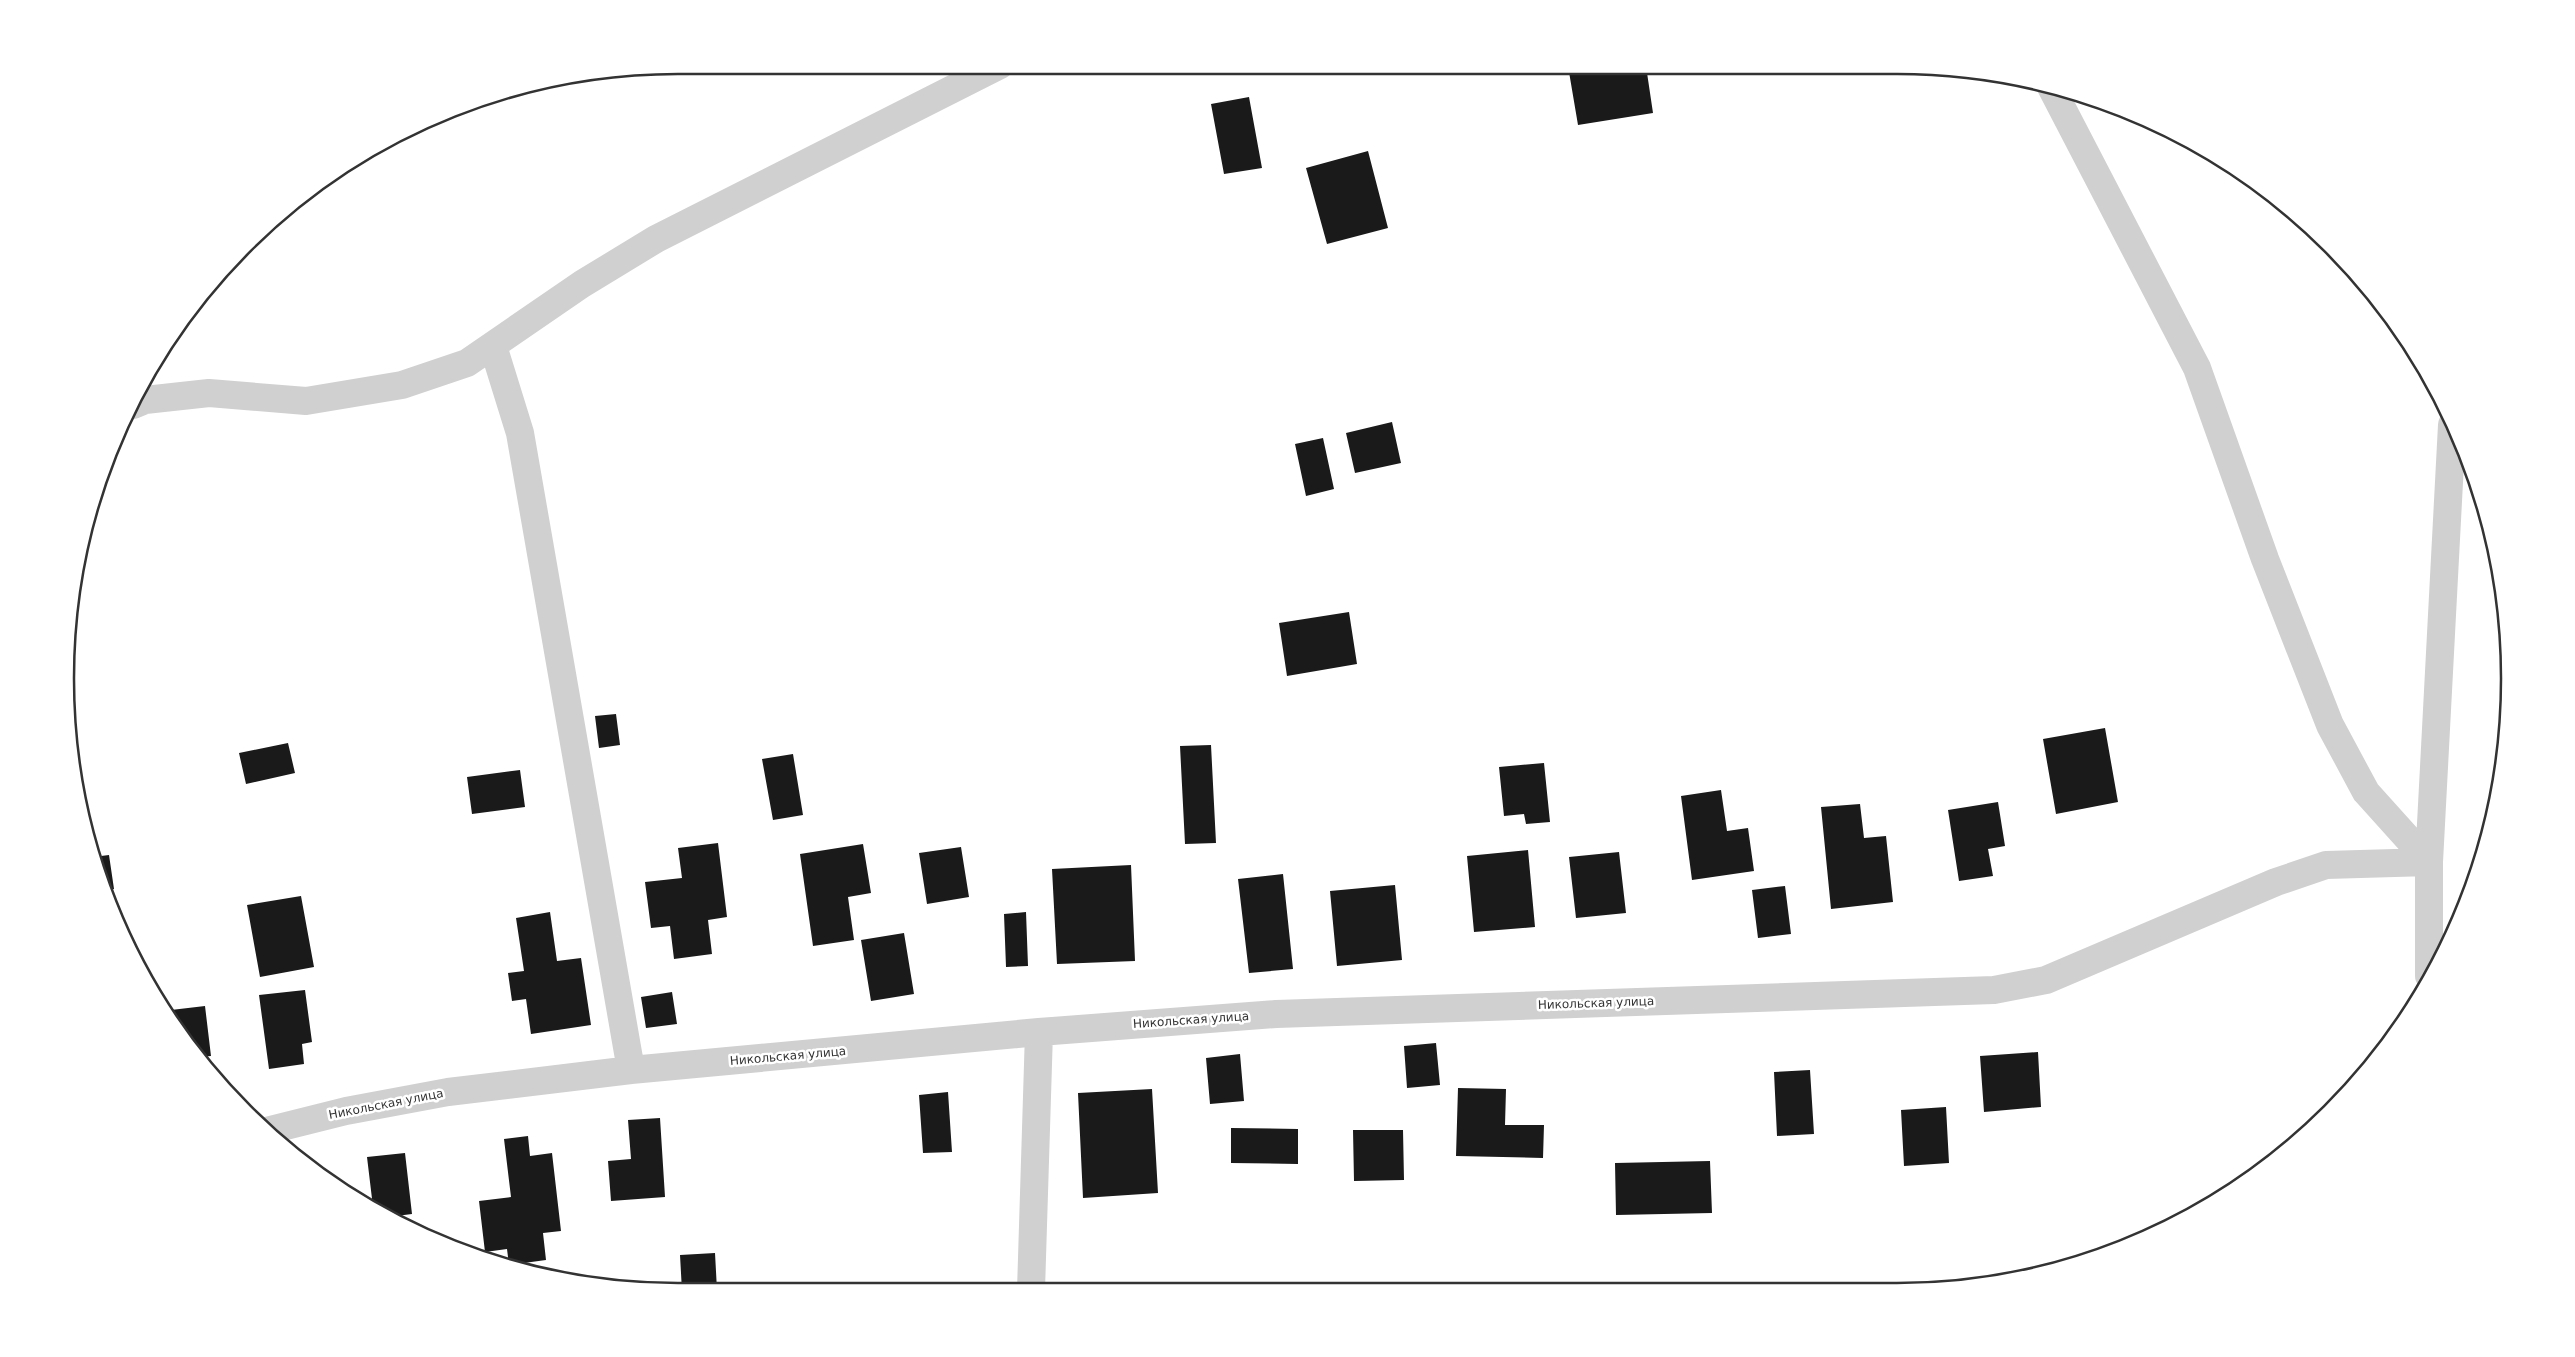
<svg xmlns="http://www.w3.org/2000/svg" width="2575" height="1357" viewBox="0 0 2575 1357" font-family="'DejaVu Sans',sans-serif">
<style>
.building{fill:#1a1a1a}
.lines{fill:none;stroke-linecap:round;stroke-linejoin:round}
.minor{stroke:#d0d0d0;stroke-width:28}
.labels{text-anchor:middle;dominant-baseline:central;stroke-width:5;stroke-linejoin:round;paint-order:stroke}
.street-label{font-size:12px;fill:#333;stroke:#fff}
.rim{fill:none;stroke:#333;stroke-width:2.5}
</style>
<rect width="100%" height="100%" fill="#fff"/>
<path class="building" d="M 1568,66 L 1646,66 L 1653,113 L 1578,125 Z
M 1249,97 L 1262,168 L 1224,174 L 1211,104 Z
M 1368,151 L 1388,228 L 1327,244 L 1306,168 Z
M 1392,422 L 1401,463 L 1355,473 L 1346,433 Z
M 1323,438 L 1334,489 L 1306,496 L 1295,444 Z
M 1349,612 L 1357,664 L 1287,676 L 1279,623 Z
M 616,714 L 620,745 L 599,748 L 595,716 Z
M 2105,728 L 2118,802 L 2056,814 L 2043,739 Z
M 288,743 L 295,773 L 246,784 L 239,753 Z
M 1211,745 L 1216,843 L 1185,844 L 1180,746 Z
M 793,754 L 803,815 L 773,820 L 762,759 Z
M 1544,763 L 1550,822 L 1526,824 L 1524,814 L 1504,816 L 1499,767 Z
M 520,770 L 525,807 L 472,814 L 467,777 Z
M 1721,790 L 1727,831 L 1748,828 L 1754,871 L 1692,880 L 1681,796 Z
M 1998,802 L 2005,846 L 1988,849 L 1993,876 L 1959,881 L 1948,810 Z
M 1860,804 L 1864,838 L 1886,836 L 1893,902 L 1831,909 L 1821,807 Z
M 718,843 L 727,917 L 708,920 L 712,954 L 674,959 L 670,926 L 651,928 L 645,882 L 682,878 L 678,848 Z
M 863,844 L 871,893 L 848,897 L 854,940 L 813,946 L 800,854 Z
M 961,847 L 969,897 L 927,904 L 919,853 Z
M 1528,850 L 1535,927 L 1474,932 L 1467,856 Z
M 1619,852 L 1626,913 L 1576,918 L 1569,857 Z
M 109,855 L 114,889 L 104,891 L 93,857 Z
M 1131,865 L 1135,961 L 1057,964 L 1052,869 Z
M 1283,874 L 1293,969 L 1249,973 L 1238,879 Z
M 1395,885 L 1402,960 L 1337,966 L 1330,891 Z
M 1785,886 L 1791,934 L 1758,938 L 1752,890 Z
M 301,896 L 314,967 L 260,977 L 247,905 Z
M 550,912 L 557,961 L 581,958 L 591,1025 L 531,1034 L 526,999 L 512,1001 L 508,973 L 524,971 L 516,918 Z
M 1026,912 L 1028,966 L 1006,967 L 1004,914 Z
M 904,933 L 914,994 L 871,1001 L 861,940 Z
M 305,990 L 312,1042 L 302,1044 L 304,1064 L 269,1069 L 259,995 Z
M 672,992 L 677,1024 L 646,1028 L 641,997 Z
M 205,1006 L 211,1056 L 200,1057 L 173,1024 L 171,1010 Z
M 1436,1043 L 1440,1085 L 1407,1088 L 1404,1046 Z
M 2038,1052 L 2041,1107 L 1984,1112 L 1980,1056 Z
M 1240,1054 L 1244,1101 L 1210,1104 L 1206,1058 Z
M 1810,1070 L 1814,1134 L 1777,1136 L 1774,1072 Z
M 1458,1088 L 1506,1089 L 1505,1125 L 1544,1125 L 1543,1158 L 1456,1156 Z
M 1152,1089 L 1158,1193 L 1083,1198 L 1078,1093 Z
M 948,1092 L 952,1152 L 923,1153 L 919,1095 Z
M 1946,1107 L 1949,1163 L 1904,1166 L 1901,1110 Z
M 660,1118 L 665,1197 L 611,1201 L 608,1161 L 631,1159 L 628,1120 Z
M 1231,1128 L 1298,1129 L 1298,1164 L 1231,1163 Z
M 1353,1130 L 1403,1130 L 1404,1180 L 1354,1181 Z
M 528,1136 L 530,1156 L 552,1153 L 561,1231 L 543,1233 L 546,1260 L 509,1265 L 507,1249 L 485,1252 L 479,1201 L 511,1197 L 504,1139 Z
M 405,1153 L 412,1214 L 388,1217 L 373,1207 L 367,1157 Z
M 1710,1161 L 1712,1213 L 1616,1215 L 1615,1163 Z
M 715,1253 L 717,1290 L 682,1291 L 680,1255 Z"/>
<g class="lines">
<path class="minor" d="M 2050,85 L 2197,368 L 2265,559 L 2330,725 L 2366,792 L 2429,862
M 493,346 L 520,433 L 631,1070
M 133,405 L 145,400 L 209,393 L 306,401 L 402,385 L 467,363 L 582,284 L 656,239 L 1000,65
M 2429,976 L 2429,862 L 2452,425
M 266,1131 L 346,1111 L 448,1092 L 631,1070 L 1039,1032 L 1276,1014 L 1994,990 L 2046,980 L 2276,882 L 2326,865 L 2429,862
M 1031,1290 L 1039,1032"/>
</g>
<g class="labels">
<g class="street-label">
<text transform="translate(1596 1003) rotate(-2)">Никольская улица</text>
<text transform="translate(1191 1020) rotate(-4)">Никольская улица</text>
<text transform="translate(788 1056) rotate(-5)">Никольская улица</text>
<text transform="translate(386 1104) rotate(-11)">Никольская улица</text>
</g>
</g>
<path d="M0 0H2575V1357H0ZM678 74H1897A604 604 0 0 1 2501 678V679A604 604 0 0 1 1897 1283H678A604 604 0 0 1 74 679V678A604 604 0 0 1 678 74Z" fill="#fff" fill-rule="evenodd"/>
<path class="rim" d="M678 74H1897A604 604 0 0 1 2501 678V679A604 604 0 0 1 1897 1283H678A604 604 0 0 1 74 679V678A604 604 0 0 1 678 74Z"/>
</svg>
